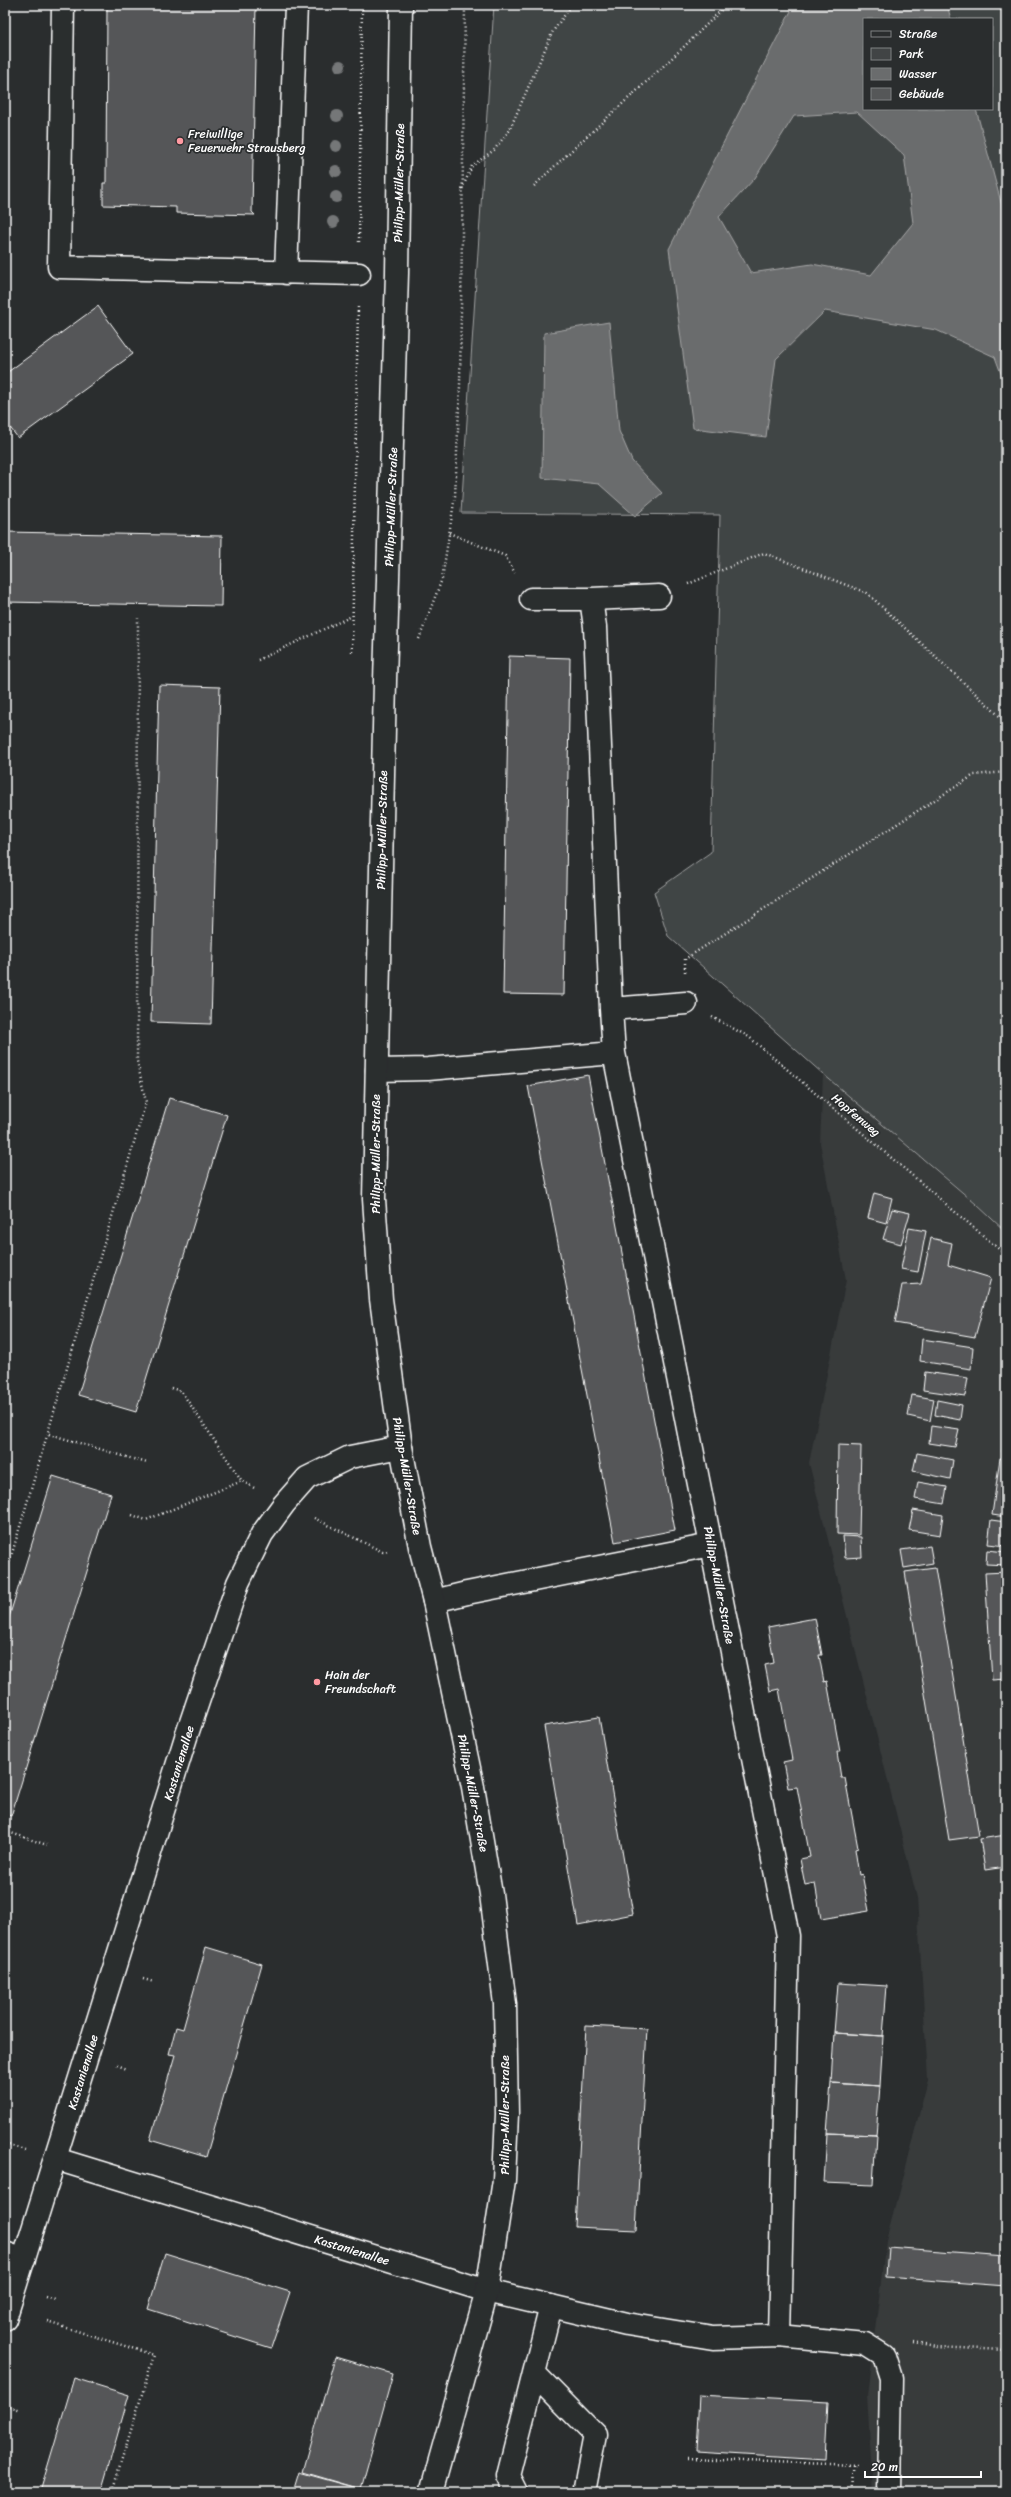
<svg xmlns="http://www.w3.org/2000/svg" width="1011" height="2497" viewBox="0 0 1011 2497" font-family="Sriracha,sans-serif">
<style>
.built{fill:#373a3b}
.green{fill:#414445;stroke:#a0a2a2;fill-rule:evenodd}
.water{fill:#6a6c6d;stroke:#a6a7a7;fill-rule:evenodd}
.building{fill:#555758;stroke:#fff}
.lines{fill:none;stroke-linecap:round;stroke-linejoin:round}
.service-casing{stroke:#fff;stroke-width:25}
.minor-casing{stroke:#fff;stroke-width:25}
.tertiary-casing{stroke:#fff;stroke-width:25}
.secondary-casing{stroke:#fff;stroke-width:25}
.path{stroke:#fff;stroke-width:2.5;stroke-dasharray:1 3;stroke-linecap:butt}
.service{stroke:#2a2d2e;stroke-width:22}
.minor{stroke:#2a2d2e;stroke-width:22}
.tertiary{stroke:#2a2d2e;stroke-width:22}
.secondary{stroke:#2a2d2e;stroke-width:22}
.tree{fill:#757778}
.poi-dot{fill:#ff9aa2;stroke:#2a2d2e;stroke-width:1.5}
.labels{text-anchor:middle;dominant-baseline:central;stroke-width:3.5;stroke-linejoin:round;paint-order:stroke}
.poi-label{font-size:12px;fill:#fff;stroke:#2a2d2e;text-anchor:start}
.street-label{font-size:12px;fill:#fff;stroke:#2a2d2e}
</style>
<rect width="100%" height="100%" fill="#2a2d2e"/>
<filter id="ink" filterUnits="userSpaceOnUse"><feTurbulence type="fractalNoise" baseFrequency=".025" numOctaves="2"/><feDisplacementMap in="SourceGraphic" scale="8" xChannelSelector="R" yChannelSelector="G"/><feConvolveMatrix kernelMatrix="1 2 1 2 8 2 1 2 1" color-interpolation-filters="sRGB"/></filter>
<g filter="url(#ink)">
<path class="built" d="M 823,1074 L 976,1204 L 1006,1232 L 1006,2492 L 873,2492 L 867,2395 L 886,2240 L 928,2080 L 917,1898 L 809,1463 L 846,1280 L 820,1143 Z"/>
<path class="green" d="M 494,5 L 1006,5 L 1006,1232 L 976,1204 L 823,1074 L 668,936 L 654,892 L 711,852 L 720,515 L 461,513 ZM 864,19 L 992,19 L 992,109 L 864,109 Z"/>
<path class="water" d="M 794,5 L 947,5 L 951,19 L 864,19 L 864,109 L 976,109 L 1006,221 L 1006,387 L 995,357 L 936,330 L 825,311 L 776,359 L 766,437 L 693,428 L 669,249 ZM 857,112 L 904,155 L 913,223 L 871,275 L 812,264 L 751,273 L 719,217 L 755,178 L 794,116 Z
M 609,322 L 619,431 L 632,461 L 662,493 L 635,516 L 599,484 L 542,478 L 544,333 Z"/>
<path class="building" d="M 107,5 L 256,5 L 252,212 L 255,215 L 176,213 L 176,207 L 103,205 L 103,183 L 106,183 Z
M 98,306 L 133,354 L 18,438 L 5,421 L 5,374 Z
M 5,532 L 222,536 L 221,606 L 5,602 Z
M 509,656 L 570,658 L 564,995 L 503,994 Z
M 159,685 L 220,687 L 211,1024 L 151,1022 Z
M 588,1075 L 675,1530 L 615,1542 L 528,1086 Z
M 169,1098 L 227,1115 L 136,1412 L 78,1395 Z
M 874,1193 L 892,1198 L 886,1223 L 868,1218 Z
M 892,1209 L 910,1213 L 901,1244 L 883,1239 Z
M 909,1228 L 926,1231 L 918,1272 L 901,1269 Z
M 931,1238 L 952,1243 L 948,1265 L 991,1278 L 975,1337 L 895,1323 L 902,1285 L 921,1284 Z
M 922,1339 L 973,1347 L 971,1369 L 920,1361 Z
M 925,1372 L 968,1378 L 965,1396 L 923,1390 Z
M 912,1395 L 934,1399 L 930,1421 L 908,1416 Z
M 937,1400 L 962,1405 L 960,1420 L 935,1415 Z
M 1006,1408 L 1006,1425 L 1003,1425 Z
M 931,1426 L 959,1430 L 955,1447 L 929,1443 Z
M 1004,1437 L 1006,1438 L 1006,1453 L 1002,1452 Z
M 838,1445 L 861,1446 L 859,1535 L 837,1534 Z
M 917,1453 L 953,1460 L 950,1479 L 913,1471 Z
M 1000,1458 L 1006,1459 L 1006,1517 L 992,1515 Z
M 53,1476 L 111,1494 L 11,1816 L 5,1814 L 5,1630 Z
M 918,1482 L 947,1487 L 944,1504 L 915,1499 Z
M 913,1510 L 943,1515 L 940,1535 L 909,1530 Z
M 991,1520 L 1006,1522 L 1006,1546 L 988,1544 Z
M 843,1536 L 861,1537 L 862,1557 L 845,1558 Z
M 930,1546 L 933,1563 L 904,1568 L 901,1550 Z
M 987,1550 L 1006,1552 L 1006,1565 L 986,1564 Z
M 935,1568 L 979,1836 L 949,1840 L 905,1572 Z
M 1006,1572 L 1006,1679 L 992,1680 L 985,1573 Z
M 815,1618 L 822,1655 L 819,1655 L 824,1682 L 827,1681 L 840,1752 L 837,1752 L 841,1778 L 845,1778 L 858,1848 L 855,1849 L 859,1875 L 862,1874 L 869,1911 L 821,1919 L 815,1883 L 805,1885 L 800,1859 L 810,1857 L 797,1787 L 788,1788 L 783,1762 L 792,1760 L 779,1689 L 770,1691 L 765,1665 L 774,1663 L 768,1627 Z
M 599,1717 L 633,1914 L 578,1925 L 544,1726 Z
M 1006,1835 L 1006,1867 L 985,1870 L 980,1839 Z
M 206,1947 L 262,1964 L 206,2157 L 150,2140 L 175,2055 L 169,2054 L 176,2027 L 183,2029 Z
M 838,1983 L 887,1986 L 883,2036 L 834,2033 Z
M 586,2026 L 647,2029 L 636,2230 L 575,2227 Z
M 834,2033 L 883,2036 L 880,2086 L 831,2083 Z
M 831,2083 L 880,2086 L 876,2135 L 827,2133 Z
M 827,2133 L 876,2135 L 873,2185 L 824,2183 Z
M 888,2247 L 1006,2256 L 1006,2286 L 886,2277 Z
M 165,2253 L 290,2292 L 271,2348 L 148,2309 Z
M 335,2357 L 393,2374 L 361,2489 L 303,2472 Z
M 74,2378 L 129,2395 L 101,2492 L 40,2492 Z
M 699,2395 L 828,2402 L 825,2460 L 696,2452 Z
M 299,2472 L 357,2488 L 356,2492 L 293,2492 Z"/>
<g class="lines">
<g class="service-casing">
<path id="service" d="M 63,5 L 59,267 L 359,274
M 286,273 L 296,5
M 531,599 L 591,599
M 686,1003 L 611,1009 L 614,1053 L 788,1936 L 779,2336
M 611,1009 L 595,627 L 591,599 L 659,596
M 377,1070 L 428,1069 L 614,1053
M 434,1601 L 467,1593 L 711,1545
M 56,2159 L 487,2291
M 5,2253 L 24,2260
M 534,2373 L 595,2435 L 584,2492
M 516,2492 L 508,2476 L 551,2306"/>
</g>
<g class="minor-casing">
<path id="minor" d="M 487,2291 L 627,2324 L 713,2338 L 779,2336 L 865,2344 L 884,2356 L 891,2378 L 889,2492"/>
</g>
<g class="tertiary-casing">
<path id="tertiary" d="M 5,2319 L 186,1737 L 238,1583 L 262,1534 L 284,1504 L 307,1478 L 350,1457 L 401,1447"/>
</g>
<g class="secondary-casing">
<path id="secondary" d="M 401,5 L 397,273 L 385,681 L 374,1199 L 381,1299 L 401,1447 L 420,1547 L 434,1601 L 473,1787 L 491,1894 L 505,2004 L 507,2114 L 504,2180 L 487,2291 L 431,2492"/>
</g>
<path class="path" d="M 534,186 C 597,125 665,68 726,5
M 462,189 L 472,166 L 494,150 L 509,131 L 553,31 L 572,5
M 359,242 L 362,5
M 449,533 L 505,556 L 515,573
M 688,584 L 764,553 L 867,593 L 1006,722
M 419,639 L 442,579 L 455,496 L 460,386 L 465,5
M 352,652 L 358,305
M 258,660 L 352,616
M 685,972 L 685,959 L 974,775 L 1006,772
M 712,1017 L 749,1037 L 1006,1255
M 171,1388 L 181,1391 L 242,1481 L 256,1489
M 49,1434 L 147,1463
M 132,1515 L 146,1520 L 242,1481
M 314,1518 L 383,1552 L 389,1551
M 5,1577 L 146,1102 L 137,1061 L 138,618
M 5,1831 L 47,1845
M 143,1979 L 154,1982
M 117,2065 L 127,2069
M 5,2144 L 25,2150
M 46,2297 L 55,2300
M 48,2322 L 154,2355 L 112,2492
M 913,2343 L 936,2347 L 1006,2350
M 5,2405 L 20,2410
M 688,2459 L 857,2465
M 853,2465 L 854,2492"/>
<use href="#service" class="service"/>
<use href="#minor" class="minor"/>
<use href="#tertiary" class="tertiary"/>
<use href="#secondary" class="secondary"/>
</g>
<g class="tree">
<circle cx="340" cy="66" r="6"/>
<circle cx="337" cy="116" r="6"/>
<circle cx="336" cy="146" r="6"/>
<circle cx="336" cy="171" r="6"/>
<circle cx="336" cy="197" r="6"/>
<circle cx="333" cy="222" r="6"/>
</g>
</g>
<g class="poi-dot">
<circle cx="180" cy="141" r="4"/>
<circle cx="317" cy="1682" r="4"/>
</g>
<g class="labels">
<g class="poi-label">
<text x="188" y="134">Freiwillige<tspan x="188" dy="14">Feuerwehr Strausberg</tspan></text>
<text x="325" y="1675">Hain der<tspan x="325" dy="14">Freundschaft</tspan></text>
</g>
<g class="street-label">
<text transform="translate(399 183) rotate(-89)">Philipp-Müller-Straße</text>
<text transform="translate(391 507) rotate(-88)">Philipp-Müller-Straße</text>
<text transform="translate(382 830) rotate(-89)">Philipp-Müller-Straße</text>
<text transform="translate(856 1115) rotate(40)">Hopfenweg</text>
<text transform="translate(376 1154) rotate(-90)">Philipp-Müller-Straße</text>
<text transform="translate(407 1476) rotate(80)">Philipp-Müller-Straße</text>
<text transform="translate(719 1585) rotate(79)">Philipp-Müller-Straße</text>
<text transform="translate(179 1763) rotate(-73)">Kastanienallee</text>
<text transform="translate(473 1793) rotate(79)">Philipp-Müller-Straße</text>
<text transform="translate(83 2072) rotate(-73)">Kastanienallee</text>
<text transform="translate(505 2115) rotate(-90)">Philipp-Müller-Straße</text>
<text transform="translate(352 2250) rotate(17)">Kastanienallee</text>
</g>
</g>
<rect width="1011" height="2497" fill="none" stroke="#2a2d2e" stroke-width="20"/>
<rect x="10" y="10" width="991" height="2477" fill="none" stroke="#fff" stroke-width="1.5" filter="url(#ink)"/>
<rect x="863" y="18" width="130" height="92" fill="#2a2d2e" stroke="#7f8182"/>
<rect x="871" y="31" width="20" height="6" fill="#2a2d2e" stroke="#7f8182"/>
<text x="899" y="38" font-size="12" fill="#ffffff">Straße</text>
<rect x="871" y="48" width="20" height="12" fill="#414445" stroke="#7f8182"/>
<text x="899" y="58" font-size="12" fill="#ffffff">Park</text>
<rect x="871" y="68" width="20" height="12" fill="#6a6c6d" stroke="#7f8182"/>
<text x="899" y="78" font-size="12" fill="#ffffff">Wasser</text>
<rect x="871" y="88" width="20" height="12" fill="#555758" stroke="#7f8182"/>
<text x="899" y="98" font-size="12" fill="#ffffff">Gebäude</text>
<path d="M865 2471v6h116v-6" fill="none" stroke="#ffffff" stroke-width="2"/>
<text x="871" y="2471" font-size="12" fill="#ffffff" stroke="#2a2d2e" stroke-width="3" paint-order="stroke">20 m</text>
</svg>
